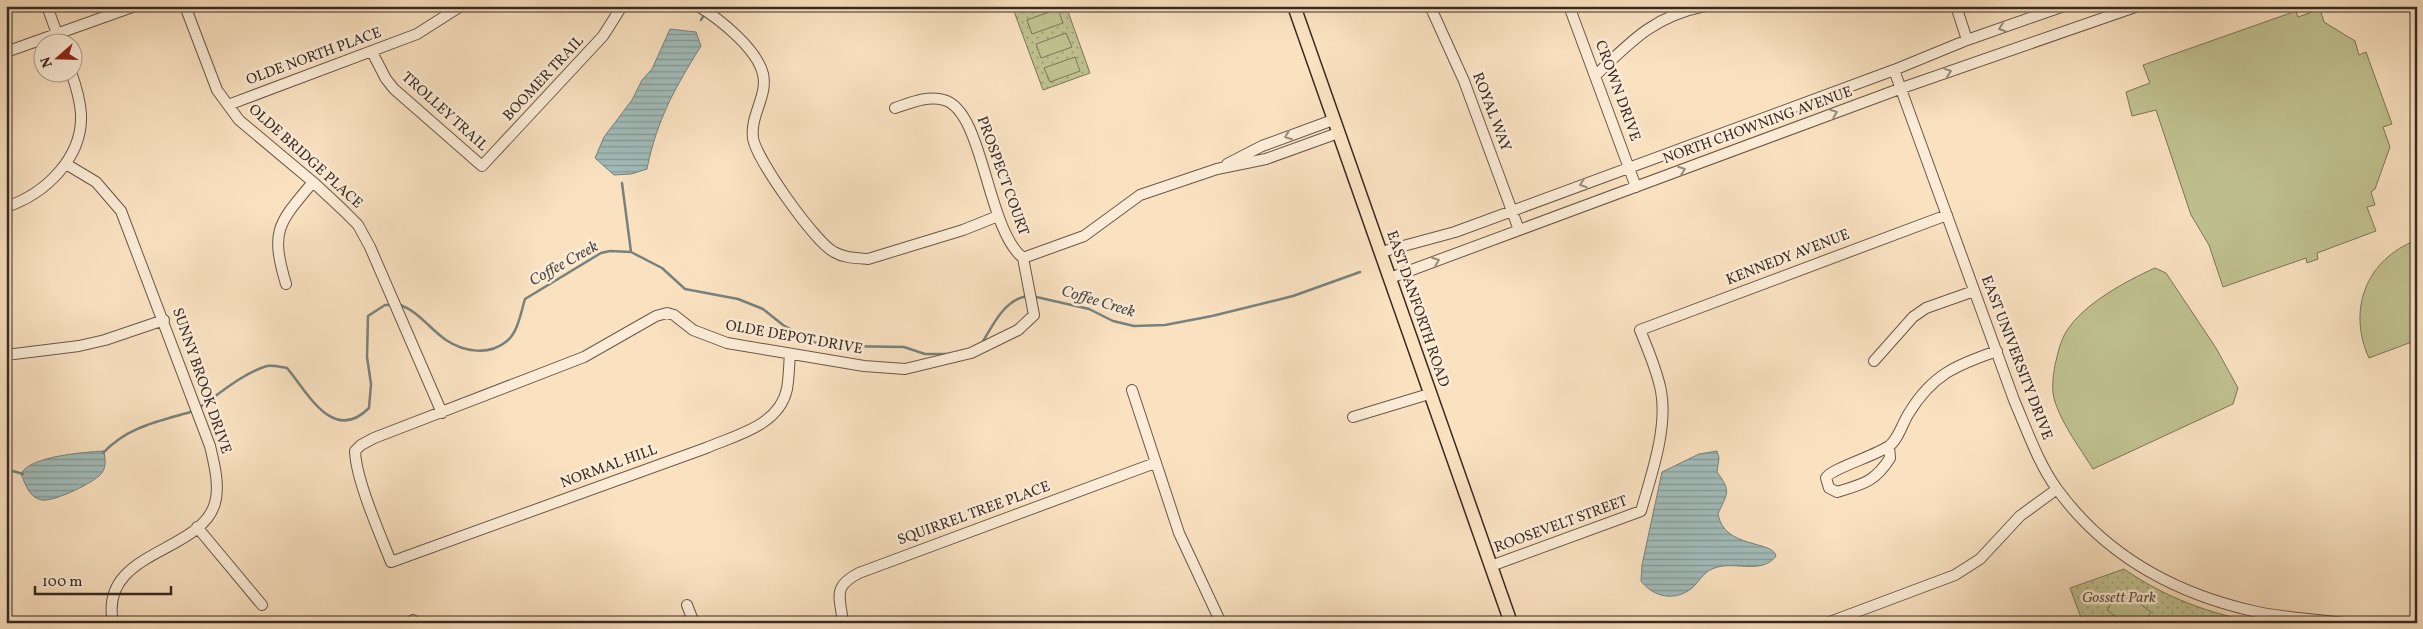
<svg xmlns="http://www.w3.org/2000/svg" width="2423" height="629" viewBox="0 0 2423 629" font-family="Vollkorn,serif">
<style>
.park{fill:url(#park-dots);stroke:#7c765a}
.garden{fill:#c1c291;stroke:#7c765a}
.water{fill:url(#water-rules);stroke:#77827e}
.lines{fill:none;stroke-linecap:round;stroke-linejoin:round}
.stream{stroke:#77827e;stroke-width:2.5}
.minor-casing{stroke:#68584b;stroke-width:12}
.major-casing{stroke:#382a24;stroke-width:15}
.minor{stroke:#fcecd7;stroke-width:10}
.major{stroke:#fae2c1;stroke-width:12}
.oneway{stroke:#9a8b7e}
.labels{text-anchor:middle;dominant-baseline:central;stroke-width:5;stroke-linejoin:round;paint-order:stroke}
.street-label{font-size:15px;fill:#382a24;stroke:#fcecd7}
.park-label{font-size:15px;font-style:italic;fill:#5a503f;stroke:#fcecd7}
.water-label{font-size:16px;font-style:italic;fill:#524e4a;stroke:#fcecd7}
</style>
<defs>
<pattern id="park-dots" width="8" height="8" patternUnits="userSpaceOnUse" patternTransform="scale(1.25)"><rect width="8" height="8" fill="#c1c291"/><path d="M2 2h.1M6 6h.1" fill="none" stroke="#9e9e76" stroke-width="1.8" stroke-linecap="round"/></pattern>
<pattern id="water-rules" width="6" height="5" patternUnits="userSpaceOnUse" patternTransform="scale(1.25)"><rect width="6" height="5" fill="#a1bcba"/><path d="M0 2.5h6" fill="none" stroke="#849997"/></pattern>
</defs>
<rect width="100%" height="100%" fill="#fae2c1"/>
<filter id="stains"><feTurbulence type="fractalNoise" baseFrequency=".004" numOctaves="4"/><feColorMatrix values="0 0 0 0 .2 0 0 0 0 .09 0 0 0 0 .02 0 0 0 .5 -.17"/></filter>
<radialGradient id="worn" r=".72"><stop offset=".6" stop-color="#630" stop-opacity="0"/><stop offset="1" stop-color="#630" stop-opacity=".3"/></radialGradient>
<path class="park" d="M 1012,6 L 1066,6 L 1090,73 L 1043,90 Z
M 2124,569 C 2166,598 2210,614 2260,623 L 2083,623 L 2070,588 Z"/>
<path class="garden" d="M 1058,9 L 1063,23 L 1032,34 L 1027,20 Z
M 2320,9 L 2324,22 L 2355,41 L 2359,55 L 2366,52 L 2392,124 L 2383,127 L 2390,147 L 2375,189 L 2371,192 L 2375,205 L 2367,207 L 2376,231 L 2317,253 L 2318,259 L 2307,263 L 2306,258 L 2223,287 L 2209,245 L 2191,215 L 2156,110 L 2132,116 L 2126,92 L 2150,83 L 2143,65 L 2296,11 L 2298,17 Z
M 1066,33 L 1072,47 L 1041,58 L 1036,44 Z
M 1075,57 L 1080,71 L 1050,82 L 1044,68 Z
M 2417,240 L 2417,340 L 2369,358 C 2347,310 2366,259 2417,240 Z
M 2155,268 L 2166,273 L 2216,348 L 2238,388 L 2233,404 L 2093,469 C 2080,448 2063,426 2055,402 C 2051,390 2053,377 2055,365 C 2058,353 2060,342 2066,332 C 2083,304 2126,281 2155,268 Z
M 2121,590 L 2151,612 L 2144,623 L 2125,623 L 2107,610 Z"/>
<path class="water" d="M 670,29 L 696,32 L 701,46 C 675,88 657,119 647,169 L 631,174 L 614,175 L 595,158 L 604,137 L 632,100 L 642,80 L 652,69 Z
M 104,451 C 105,459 107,467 101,474 C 93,483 54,502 42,500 C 29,498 25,483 21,474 C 29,456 86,452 104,451 Z
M 1717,451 L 1719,458 L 1717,472 C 1732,492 1727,493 1718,514 C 1724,549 1773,540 1776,556 C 1764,574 1735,562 1718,567 C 1704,570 1701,580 1692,588 C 1675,602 1653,597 1641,581 L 1642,565 L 1662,472 L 1699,454 Z"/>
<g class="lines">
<path class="stream" d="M 701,20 L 705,13
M 622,183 L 631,252
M 1032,296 L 1089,309 L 1113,321 L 1134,326 L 1165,325 L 1212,316 L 1293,296 L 1360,272
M 400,305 C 418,311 430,329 446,340 C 464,352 489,356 507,341 C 518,332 521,312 525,299 L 601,253 L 610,251 L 631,252 L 662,268 L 685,289 L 738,299 L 763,309 L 783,325 L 816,343 L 838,346 L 904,347 L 925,354 L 950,354
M 982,343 C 993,325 1004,300 1027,296
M 199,408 C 219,394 243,373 267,366 C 274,365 280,367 287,368 C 308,393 333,444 369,408 L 371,384 L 367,357 L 368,316 L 385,305 L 392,305
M 103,453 C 128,426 160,421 194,411
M 6,469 L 23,474"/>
<g class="minor-casing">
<path id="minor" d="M 47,6 L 60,42
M 185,6 L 217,90 L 239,120 L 313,182 L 343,210 L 358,225 L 370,247 L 442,413
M 698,6 C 720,19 757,49 763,74 C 768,96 750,115 753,138 C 756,159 815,242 834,252 C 844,258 856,258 868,259 L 963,230 L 998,216
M 1430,6 L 1464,81 L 1519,230
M 1569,6 L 1636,187
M 1956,6 L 1967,40
M 6,52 L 135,6
M 372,52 L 386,79 L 394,89 L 482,166 L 603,36 L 622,6
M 1894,70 L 2014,400 C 2027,430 2038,463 2057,489 C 2105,555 2174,593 2253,611 C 2282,618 2314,619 2343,623
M 1595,76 C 1631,41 1654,16 1705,6
M 228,105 L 417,34 L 461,6
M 895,108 C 910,103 928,95 944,100 C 984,111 986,228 1023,258
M 66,164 L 96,182 L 121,211 L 210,446 C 214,463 220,486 215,503 C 201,554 98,550 113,623
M 1227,164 L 1262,146 L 1333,120
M 6,207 C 45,194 83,158 81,114 C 80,99 76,86 71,72
M 1381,252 L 1455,232 L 1894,70 L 1967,40 L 2064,6
M 1023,258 L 1084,236 L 1140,195 L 1217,169 L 1266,159 L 1338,133
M 1390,278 L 1902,88 L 2138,6
M 286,284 C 270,230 278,224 313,182
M 790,354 C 789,365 789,377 787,389 C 779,426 736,435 706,448 L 391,562 C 380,534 356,480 355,451 L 361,445 L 374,438 L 584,357 L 656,316 L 667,313 L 674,315 L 693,330 L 727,343 L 864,366 L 905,369 L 971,353 L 1018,330 L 1034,315 L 1023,258
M 6,355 L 79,346 L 105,340 L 164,320
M 1874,361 L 1913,317 L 1926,308 L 1974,291
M 1132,390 L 1179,533 L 1221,623
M 1353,417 L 1429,394
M 1889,446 L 1890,458 C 1875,482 1863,484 1837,492 L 1829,488 L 1826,478 C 1830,469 1875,456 1889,446 C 1898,440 1903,422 1909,413 C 1932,375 1956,365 1997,351
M 197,527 L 262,605
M 1491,566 L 1641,511 C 1651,476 1668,428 1661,391 C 1657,370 1648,350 1640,330 L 1947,215
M 687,605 L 694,623
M 413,620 L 414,623
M 843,623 C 840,596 832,587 859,573 L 1155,463
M 1827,623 L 1955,575 L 1980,559 L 2020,516 L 2057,489"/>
</g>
<g class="major-casing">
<path id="major" d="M 1294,6 L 1511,623"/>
</g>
<use href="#minor" class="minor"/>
<use href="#major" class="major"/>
</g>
<defs><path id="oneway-chevron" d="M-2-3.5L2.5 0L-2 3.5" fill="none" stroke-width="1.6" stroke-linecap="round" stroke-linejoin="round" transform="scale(1.25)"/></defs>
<g class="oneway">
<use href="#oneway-chevron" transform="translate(2002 28) rotate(161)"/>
<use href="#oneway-chevron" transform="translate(1948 72) rotate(-19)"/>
<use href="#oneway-chevron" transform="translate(1834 113) rotate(-21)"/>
<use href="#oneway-chevron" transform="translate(1288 136) rotate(159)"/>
<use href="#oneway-chevron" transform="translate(1682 170) rotate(-20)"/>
<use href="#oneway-chevron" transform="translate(1583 184) rotate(160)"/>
<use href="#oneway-chevron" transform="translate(1436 261) rotate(-20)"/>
</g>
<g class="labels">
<g class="street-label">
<text transform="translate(314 57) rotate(-20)">OLDE NORTH PLACE</text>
<text transform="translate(544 79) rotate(-47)">BOOMER TRAIL</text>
<text transform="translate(1617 91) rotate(70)">CROWN DRIVE</text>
<text transform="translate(444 112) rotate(42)">TROLLEY TRAIL</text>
<text transform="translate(1491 112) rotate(69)">ROYAL WAY</text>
<text transform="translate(1758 126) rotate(-20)">NORTH CHOWNING AVENUE</text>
<text transform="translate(305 157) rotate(42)">OLDE BRIDGE PLACE</text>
<text transform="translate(1002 176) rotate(70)">PROSPECT COURT</text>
<text transform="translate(1788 258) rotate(-21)">KENNEDY AVENUE</text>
<text transform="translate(1417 309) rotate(71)">EAST DANFORTH ROAD</text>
<text transform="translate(794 338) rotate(10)">OLDE DEPOT DRIVE</text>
<text transform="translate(2016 358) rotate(69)">EAST UNIVERSITY DRIVE</text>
<text transform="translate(201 381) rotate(71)">SUNNY BROOK DRIVE</text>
<text transform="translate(609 467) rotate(-20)">NORMAL HILL</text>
<text transform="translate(974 514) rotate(-20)">SQUIRREL TREE PLACE</text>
<text transform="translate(1561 525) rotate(-20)">ROOSEVELT STREET</text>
</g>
<g class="park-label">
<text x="2119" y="598">Gossett Park</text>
</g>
<g class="water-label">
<text transform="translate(564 264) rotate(-29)">Coffee Creek</text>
<text transform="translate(1098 302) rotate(17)">Coffee Creek</text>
</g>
</g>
<rect width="2423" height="629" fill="none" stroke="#fae2c1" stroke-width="25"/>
<rect x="8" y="8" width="2408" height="614" fill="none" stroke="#382a24" stroke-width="2.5"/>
<rect x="12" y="12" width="2398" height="604" fill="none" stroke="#382a24"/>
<g transform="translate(58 58) rotate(250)"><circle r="24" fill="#fcecd7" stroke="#ae9e8f"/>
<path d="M0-4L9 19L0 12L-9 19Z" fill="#8f2418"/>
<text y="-8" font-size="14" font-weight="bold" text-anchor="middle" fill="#382a24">N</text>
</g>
<path d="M35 586v8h136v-8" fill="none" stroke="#382a24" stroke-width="2.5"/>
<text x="42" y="586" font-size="15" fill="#382a24" stroke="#fcecd7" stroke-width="4" paint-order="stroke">100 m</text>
<rect width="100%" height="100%" filter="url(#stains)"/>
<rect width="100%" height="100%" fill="url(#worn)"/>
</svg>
